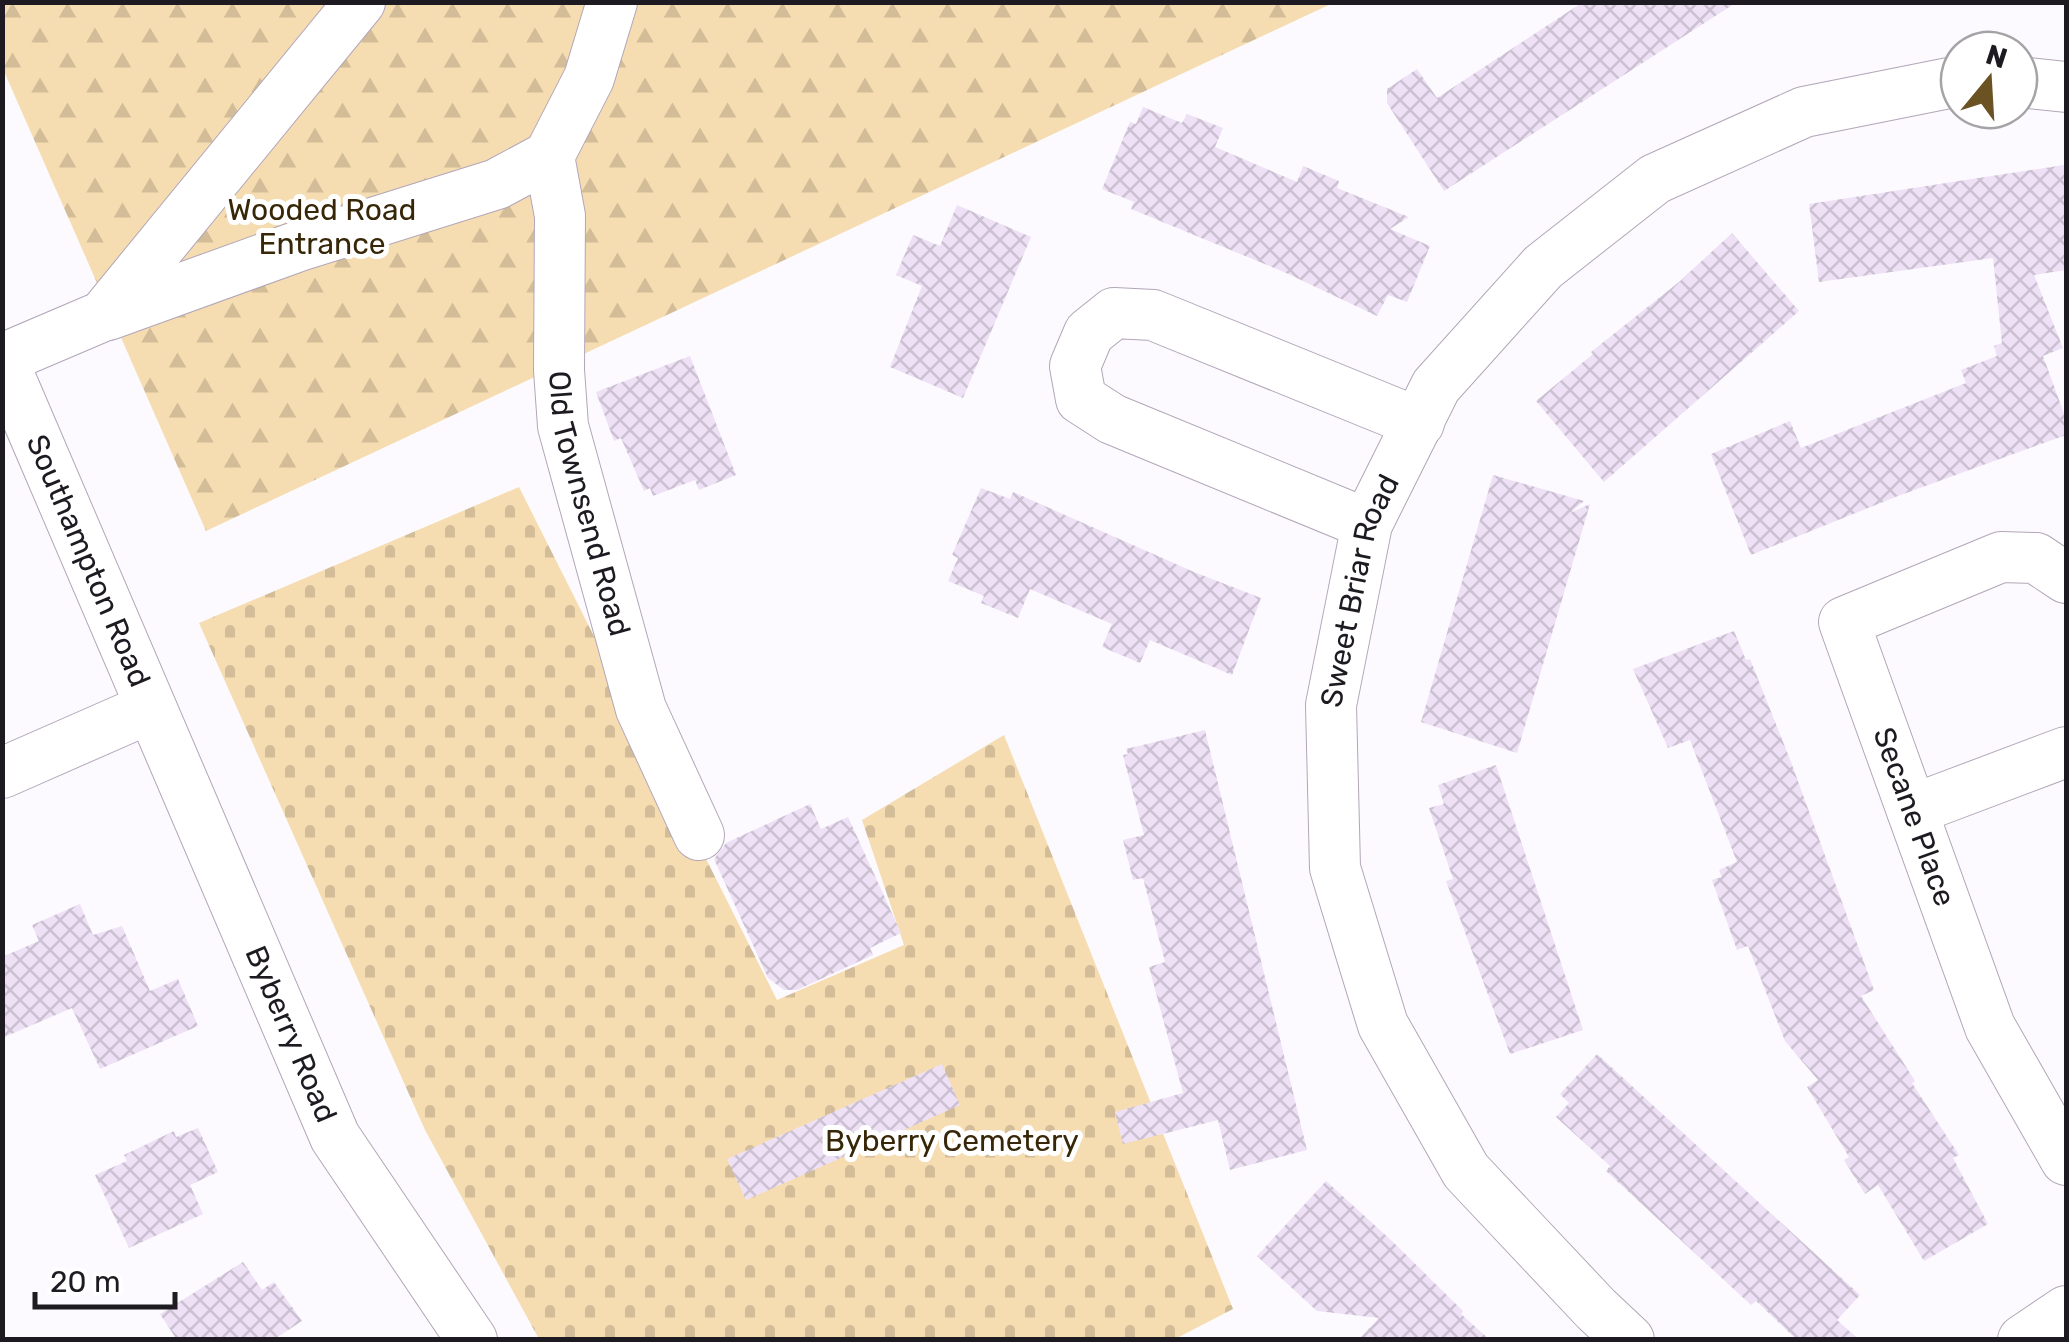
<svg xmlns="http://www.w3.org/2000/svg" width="2069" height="1342" viewBox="0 0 2069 1342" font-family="Rubik,sans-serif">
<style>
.forest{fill:url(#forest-firs)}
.cemetery{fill:url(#cemetery-stones)}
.building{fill:url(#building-cross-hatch)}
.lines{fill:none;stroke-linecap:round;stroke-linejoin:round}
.minor-casing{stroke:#b2a6b9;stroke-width:52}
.minor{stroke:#fff;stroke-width:50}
.labels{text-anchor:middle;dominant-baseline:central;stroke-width:10;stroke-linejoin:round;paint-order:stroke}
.park-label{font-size:30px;fill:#372708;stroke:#fff}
.street-label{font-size:30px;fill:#1e1a21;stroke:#fff}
</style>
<defs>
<pattern id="forest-firs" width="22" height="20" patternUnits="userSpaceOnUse" patternTransform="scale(2.5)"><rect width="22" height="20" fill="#f6ddb1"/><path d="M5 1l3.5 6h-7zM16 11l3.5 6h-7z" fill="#d2bd98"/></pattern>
<pattern id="cemetery-stones" width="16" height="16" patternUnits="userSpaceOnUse" patternTransform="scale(2.5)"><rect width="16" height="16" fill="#f6ddb1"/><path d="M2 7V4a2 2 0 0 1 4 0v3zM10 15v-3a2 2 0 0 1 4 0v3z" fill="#d2bd98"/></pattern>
<pattern id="building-cross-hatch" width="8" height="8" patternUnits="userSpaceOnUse" patternTransform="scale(2.5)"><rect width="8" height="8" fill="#eee1f6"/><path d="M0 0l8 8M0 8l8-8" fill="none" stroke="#ccc0d3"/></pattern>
</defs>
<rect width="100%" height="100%" fill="#fcfafe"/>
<path class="forest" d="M 2,3 L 1333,3 L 206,531 L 3,69 Z"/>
<path class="cemetery" d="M 519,487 L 777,1000 L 904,945 L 862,820 L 1004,735 L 1233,1309 L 1173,1340 L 539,1339 L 425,1130 L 199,623 Z"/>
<path class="building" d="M 1583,2 L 1737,2 L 1444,191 L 1387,103 L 1387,89 L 1417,69 L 1437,98 Z
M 1143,107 L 1182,123 L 1187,114 L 1223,128 L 1215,147 L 1297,182 L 1303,166 L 1339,181 L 1337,188 L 1409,217 L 1390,229 L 1430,246 L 1407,302 L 1388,295 L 1377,316 L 1284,272 L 1131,209 L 1134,202 L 1102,189 L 1130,122 L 1136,124 Z
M 2064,165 L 2066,270 L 2034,275 L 2063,348 L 2043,356 L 2066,419 L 2066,435 L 1898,496 L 1751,555 L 1711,454 L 1790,421 L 1801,448 L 1966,383 L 1961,370 L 1997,356 L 1994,346 L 2002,343 L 1993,258 L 1819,282 L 1809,204 Z
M 957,205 L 1031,237 L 963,398 L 890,367 L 922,286 L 896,275 L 913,235 L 940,246 Z
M 1732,233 L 1799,311 L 1604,482 L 1536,401 L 1593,354 L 1591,352 L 1679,282 Z
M 690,356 L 736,475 L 699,490 L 695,480 L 653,496 L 650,488 L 644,491 L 621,438 L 614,441 L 596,392 Z
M 1493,475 L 1584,501 L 1570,513 L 1590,504 L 1517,753 L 1421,722 Z
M 981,488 L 1010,499 L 1013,492 L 1194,572 L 1261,598 L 1232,675 L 1150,640 L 1140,663 L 1102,647 L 1112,624 L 1030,589 L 1018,618 L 981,603 L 984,596 L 948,581 L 958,558 L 952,555 Z
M 1734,631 L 1746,660 L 1750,659 L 1791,762 L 1874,990 L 1861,996 L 1915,1081 L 1912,1083 L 1959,1155 L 1953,1158 L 1988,1224 L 1924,1261 L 1878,1185 L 1865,1194 L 1844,1160 L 1849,1157 L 1807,1087 L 1818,1080 L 1785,1041 L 1748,946 L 1737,950 L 1712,880 L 1722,877 L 1719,870 L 1737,862 L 1690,740 L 1668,748 L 1633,669 Z
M 1205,730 L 1307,1150 L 1230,1170 L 1218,1120 L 1123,1144 L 1115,1112 L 1183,1093 L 1149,967 L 1165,962 L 1143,878 L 1133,880 L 1123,840 L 1144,835 L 1123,755 L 1128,754 L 1126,749 Z
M 1496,765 L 1583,1030 L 1510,1054 L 1446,881 L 1453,879 L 1429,808 L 1444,804 L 1438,785 Z
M 810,804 L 821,829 L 848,817 L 901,933 L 870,948 L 873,955 L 797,990 L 784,990 L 768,978 L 714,859 L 726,843 Z
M 80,904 L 93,935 L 122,926 L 150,991 L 178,979 L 198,1026 L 100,1069 L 72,1008 L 2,1038 L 2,957 L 39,941 L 32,925 Z
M 1597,1054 L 1860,1295 L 1837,1320 L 1859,1340 L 1797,1340 L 1756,1301 L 1751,1305 L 1606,1171 L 1610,1166 L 1556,1117 L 1569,1103 L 1560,1094 Z
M 942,1064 L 960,1105 L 746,1200 L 727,1159 Z
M 198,1128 L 218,1172 L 190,1185 L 203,1214 L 129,1248 L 95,1175 L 127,1161 L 124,1155 L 174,1131 L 176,1137 Z
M 1326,1181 L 1392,1241 L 1463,1311 L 1461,1314 L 1490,1340 L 1358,1340 L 1379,1318 L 1317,1311 L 1257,1256 Z
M 243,1262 L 262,1290 L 274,1282 L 302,1321 L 273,1340 L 177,1340 L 160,1314 Z"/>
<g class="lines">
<g class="minor-casing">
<g id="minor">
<path id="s1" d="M 360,2 L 103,316 L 2,359 L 335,1137 L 472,1340"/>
<path d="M 2019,82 L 2066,87"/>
<path id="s2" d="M 549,156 L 560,216 L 559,370 L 563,426 L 641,709 L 699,835"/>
<path d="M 108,315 L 299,246 L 497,184 L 549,156 L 589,78 L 612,2"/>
<path d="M 1367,524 L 1112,419 L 1081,399 L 1075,366 L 1089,333 L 1114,313 L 1153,315 L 1419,423"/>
<path id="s3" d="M 2066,578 L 2036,558 L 2001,557 L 1844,622 L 1990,1027 L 2066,1160"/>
<path d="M 2,773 L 150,708"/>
<path d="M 1912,810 L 2066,752"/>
<path id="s4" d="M 1629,1340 L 1596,1309 L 1466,1171 L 1383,1025 L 1335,868 L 1331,705 L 1367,524 L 1436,386 L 1543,267 L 1655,179 L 1804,112 L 1959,81"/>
<path d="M 2023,1340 L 2066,1311"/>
</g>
</g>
<use href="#minor" class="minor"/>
</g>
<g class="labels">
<g class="park-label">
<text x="322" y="210">Wooded Road<tspan x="322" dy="34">Entrance</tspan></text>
<text x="952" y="1141">Byberry Cemetery</text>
</g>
<g class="street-label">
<text stroke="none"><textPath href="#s2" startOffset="352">Old Townsend Road</textPath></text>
<text stroke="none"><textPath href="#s1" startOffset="735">Southampton Road</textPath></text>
<text stroke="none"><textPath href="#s4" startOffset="848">Sweet Briar Road</textPath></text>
<text stroke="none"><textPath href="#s3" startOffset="448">Secane Place</textPath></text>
<text stroke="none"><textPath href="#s1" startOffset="1250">Byberry Road</textPath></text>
</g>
</g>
<rect width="2069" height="1342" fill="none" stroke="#1e1a21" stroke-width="10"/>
<g transform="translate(1989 80) rotate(18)"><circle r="48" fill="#ffffff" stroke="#a5a3a6" stroke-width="2.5"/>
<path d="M0-8L18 38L0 25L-18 38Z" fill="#6a5222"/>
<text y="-15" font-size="28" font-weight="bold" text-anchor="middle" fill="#1e1a21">N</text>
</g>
<path d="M35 1292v15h140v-15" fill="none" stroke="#1e1a21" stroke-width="5"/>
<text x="50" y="1292" font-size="30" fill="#1e1a21" stroke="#ffffff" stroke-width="8" paint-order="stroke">20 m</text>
</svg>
